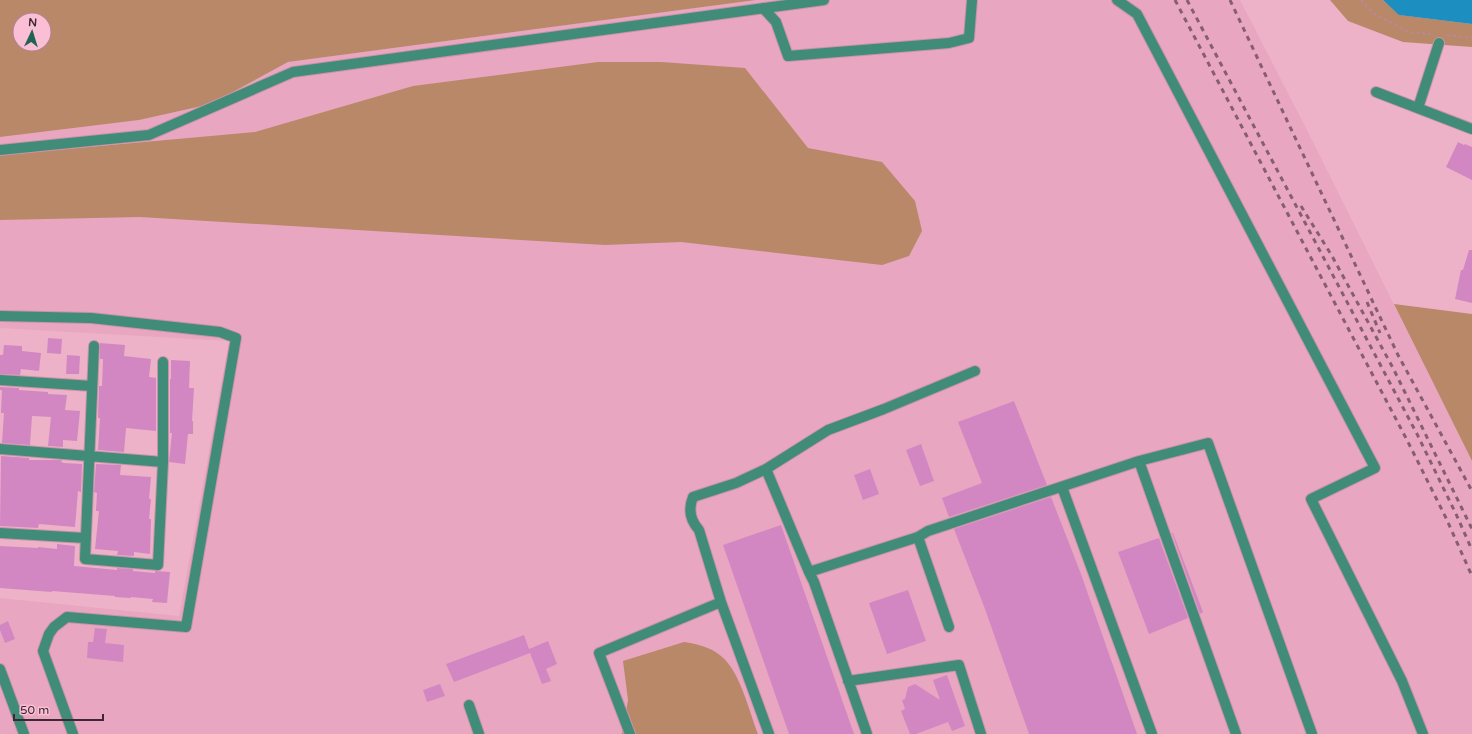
<svg xmlns="http://www.w3.org/2000/svg" width="1472" height="734" viewBox="0 0 1472 734" font-family="'Varela Round',sans-serif">
<style>
.built{fill:#e9a6c0}
.green{fill:#b98869;fill-rule:evenodd}
.water{fill:#1d8ec0}
.building{fill:#d287c3}
.lines{fill:none;stroke-linecap:round;stroke-linejoin:round}
.minor-casing{stroke:#c794a7;stroke-width:12}
.path{stroke:#b8889a;stroke-width:2;stroke-dasharray:3 3;stroke-linecap:butt}
.minor{stroke:#418c79;stroke-width:10}
.rail{stroke:#855f6e;stroke-width:3;stroke-dasharray:5 5;stroke-linecap:butt}
</style>
<rect width="100%" height="100%" fill="#edb2c8"/>
<path class="built" d="M 756,0 L 1240,0 L 1307,130 L 1472,461 L 1472,734 L 0,734 L 0,598 L 179,616 L 229,341 L 0,328 L 0,137 L 139,120 L 211,104 L 288,62 Z"/>
<path class="green" d="M 0,0 L 756,0 L 288,62 L 211,104 L 139,120 L 0,137 ZM 20,20 L 44,20 L 44,44 L 20,44 Z
M 1330,0 L 1383,0 L 1400,15 L 1472,24 L 1472,47 L 1403,42 L 1348,21 Z
M 598,62 L 661,62 L 745,68 L 808,148 L 882,162 L 915,201 L 922,231 L 909,256 L 882,265 L 681,242 L 605,245 L 140,217 L 0,220 L 0,155 L 255,132 L 413,86 Z
M 1394,304 L 1472,314 L 1472,461 Z
M 684,642 C 697,644 711,647 721,656 C 740,671 749,711 758,734 L 622,734 L 628,700 L 623,661 Z"/>
<path class="water" d="M 1383,0 L 1472,0 L 1472,24 L 1399,15 Z"/>
<path class="building" d="M 1458,142 L 1464,145 L 1465,144 L 1472,147 L 1472,180 L 1446,167 Z
M 1469,250 L 1472,250 L 1472,303 L 1455,299 L 1461,270 L 1463,270 Z
M 48,338 L 62,339 L 61,354 L 47,353 Z
M 100,343 L 125,345 L 124,356 L 151,359 L 149,377 L 156,378 L 156,431 L 126,428 L 124,452 L 98,450 L 100,418 L 98,418 L 99,386 L 102,386 L 103,359 L 100,359 Z
M 4,345 L 22,346 L 22,351 L 41,353 L 39,371 L 21,369 L 20,375 L 0,374 L 0,355 L 3,355 Z
M 67,355 L 80,356 L 79,374 L 66,374 Z
M 171,360 L 190,361 L 189,388 L 194,388 L 192,421 L 193,421 L 193,434 L 188,434 L 185,464 L 169,462 L 172,433 L 170,433 L 170,379 L 171,379 Z
M 0,387 L 19,388 L 19,390 L 48,392 L 48,394 L 67,395 L 65,410 L 80,411 L 77,441 L 63,440 L 63,447 L 48,446 L 51,417 L 32,416 L 30,445 L 2,443 L 4,413 L 1,413 L 2,390 L 0,390 Z
M 1014,401 L 1047,485 L 949,517 L 942,498 L 982,483 L 958,422 Z
M 921,444 L 934,481 L 920,486 L 906,450 Z
M 1,456 L 29,458 L 29,460 L 62,460 L 61,462 L 64,463 L 82,464 L 81,492 L 78,491 L 75,527 L 39,524 L 38,528 L 0,526 Z
M 96,464 L 121,465 L 120,475 L 151,477 L 149,499 L 151,499 L 149,519 L 151,519 L 150,554 L 134,552 L 134,556 L 117,555 L 118,551 L 95,549 L 99,511 L 96,511 L 97,493 L 94,492 Z
M 870,469 L 879,494 L 863,500 L 854,475 Z
M 1051,497 L 1081,574 L 1137,734 L 1029,734 L 985,609 L 954,529 Z
M 781,525 L 854,734 L 789,734 L 723,545 Z
M 1172,533 L 1173,533 L 1203,612 L 1200,614 Z
M 1159,538 L 1188,618 L 1149,634 L 1118,552 Z
M 57,544 L 75,546 L 74,566 L 117,570 L 117,568 L 133,569 L 133,571 L 155,573 L 155,571 L 170,572 L 167,603 L 152,602 L 153,599 L 131,597 L 131,598 L 115,597 L 115,596 L 52,591 L 52,592 L 0,588 L 0,546 L 38,548 L 38,547 L 57,549 Z
M 908,590 L 926,641 L 887,654 L 869,603 Z
M 8,621 L 15,639 L 5,643 L 0,630 L 0,625 Z
M 95,628 L 107,629 L 105,643 L 124,645 L 123,662 L 87,658 L 88,642 L 93,642 Z
M 524,635 L 529,649 L 548,641 L 557,664 L 546,669 L 551,681 L 542,684 L 530,653 L 454,682 L 446,664 Z
M 947,675 L 965,726 L 952,731 L 948,722 L 916,734 L 910,734 L 901,711 L 905,709 L 902,700 L 905,699 L 908,687 L 915,684 L 940,700 L 933,680 Z
M 440,684 L 445,696 L 427,702 L 423,690 Z"/>
<g class="lines">
<g class="minor-casing">
<path id="minor" d="M 1117,0 L 1137,14 L 1375,468 L 1311,499 L 1402,681 L 1423,734
M 763,8 L 776,22 L 788,56 L 949,43 L 969,38 L 972,0
M 1376,92 L 1472,129
M 1418,108 L 1439,43
M 0,150 L 149,135 L 293,72 L 824,0
M 0,316 L 91,318 L 220,332 L 236,338 L 186,627 L 67,617 L 54,627 L 49,634 L 43,651 L 73,734
M 94,346 L 85,559 L 158,565 L 163,462 L 163,362
M 0,380 L 92,386
M 0,449 L 163,462
M 1139,461 L 1208,443 L 1312,734
M 766,469 L 828,430 L 884,409 L 975,371
M 1062,487 L 1152,734
M 0,533 L 85,538
M 918,537 L 949,627
M 809,572 L 814,582 L 867,734
M 721,602 L 769,734
M 0,669 L 24,734
M 848,681 L 959,665 L 981,734
M 469,705 L 479,734
M 630,734 L 599,653 L 721,602 L 699,530 C 690,520 688,509 693,497 L 736,483 L 766,469 L 809,572 L 918,537 L 928,531 L 1139,461 L 1236,734"/>
</g>
<path class="path" d="M 1361,0 L 1373,13 L 1408,32 L 1433,34
M 1447,35 L 1472,38"/>
<use href="#minor" class="minor"/>
<path class="rail" d="M 1175,0 L 1407,440 L 1446,518 L 1472,576
M 1187,0 L 1417,434 L 1456,514 L 1472,550
M 1230,0 L 1398,355 L 1472,491
M 1301,206 L 1332,256 L 1393,368 L 1472,529
M 1367,302 L 1380,333"/>
</g>
<g transform="translate(32 32) rotate(4)"><circle r="19" fill="#fabfd5" stroke="#af8394"/>
<path d="M0-3L7 15L0 10L-7 15Z" fill="#206353"/>
<text y="-6" font-size="11" font-weight="bold" text-anchor="middle" fill="#3f2832">N</text>
</g>
<path d="M14 714v6h89v-6" fill="none" stroke="#3f2832" stroke-width="2"/>
<text x="20" y="714" font-size="12" fill="#3f2832" stroke="#fabfd5" stroke-width="3" paint-order="stroke">50 m</text>
</svg>
